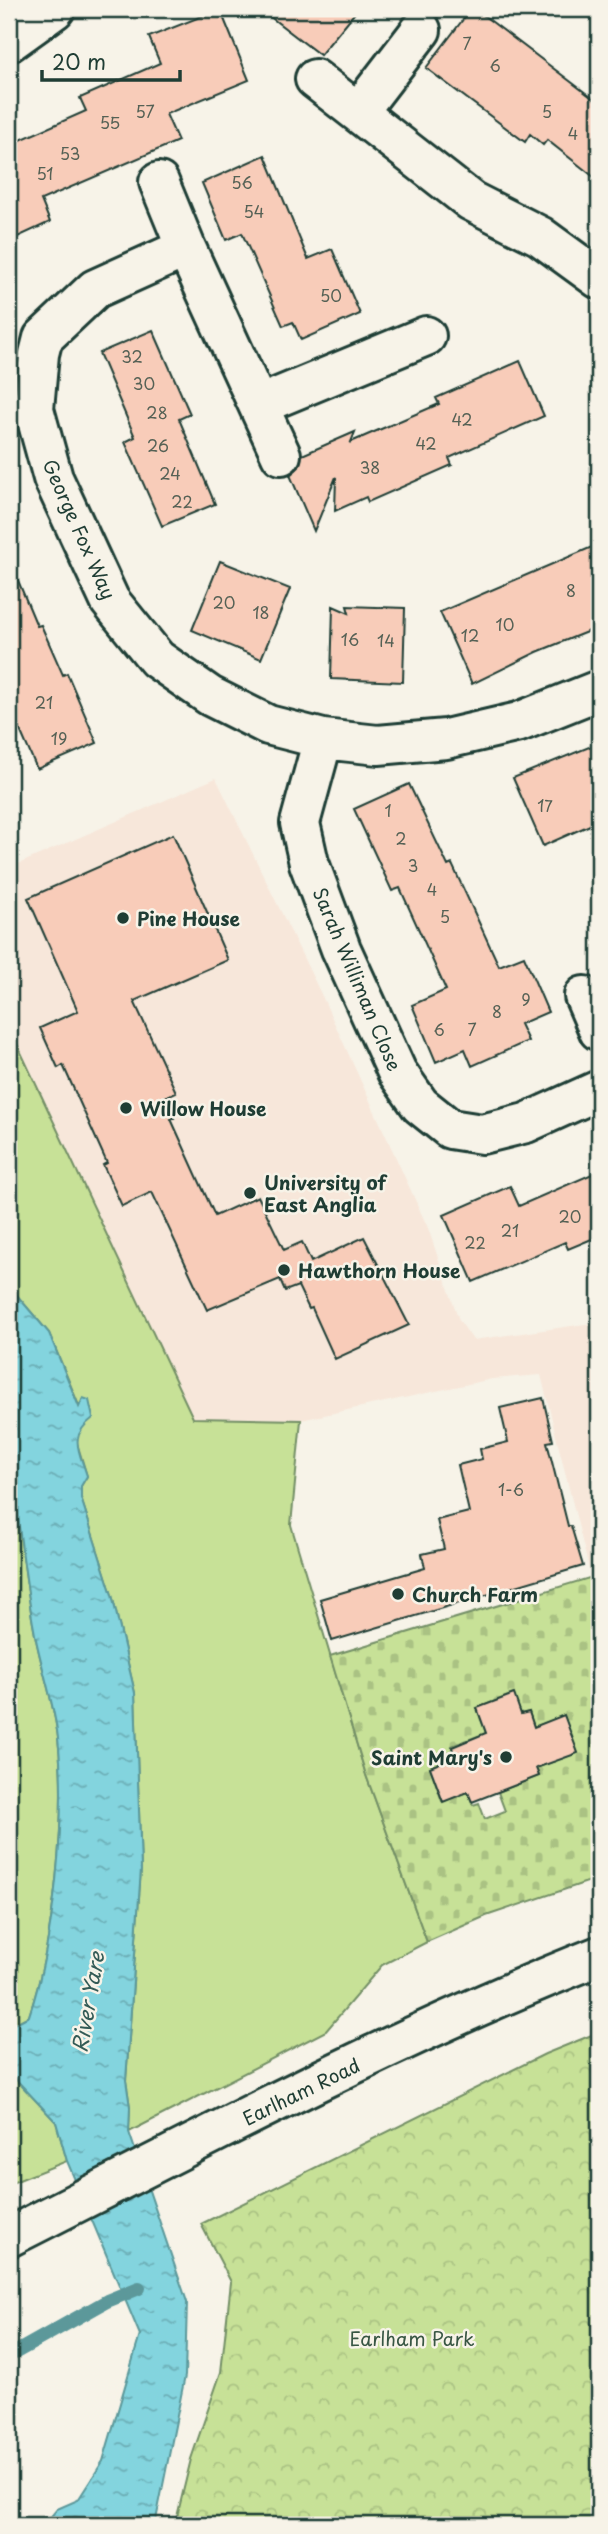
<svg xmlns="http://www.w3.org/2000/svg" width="608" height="2534" viewBox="0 0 608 2534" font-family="'Playpen Sans',sans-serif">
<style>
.built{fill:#f7e7da}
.grass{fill:#c7e197;stroke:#738f66;stroke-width:2}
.cemetery{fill:url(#cemetery-stones);stroke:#738f66;stroke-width:2;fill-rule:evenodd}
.park{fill:url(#park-crowns);stroke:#738f66;stroke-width:2}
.water{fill:url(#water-ripples);stroke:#5b989a;stroke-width:2}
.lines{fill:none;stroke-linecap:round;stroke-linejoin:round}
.stream{stroke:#5b989a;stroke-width:14}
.building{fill:#f8ccb9;stroke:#1f3d34;stroke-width:2}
.minor-casing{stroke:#1f3d34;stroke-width:44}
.major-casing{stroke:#1f3d34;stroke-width:44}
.minor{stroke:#f7f3e8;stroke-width:38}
.major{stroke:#f7f3e8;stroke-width:38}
.poi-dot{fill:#1f3d34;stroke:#f7f3e8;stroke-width:2.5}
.labels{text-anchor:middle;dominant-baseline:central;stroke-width:5;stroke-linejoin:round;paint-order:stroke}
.number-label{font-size:16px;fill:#556155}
.street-label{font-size:19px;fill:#1f3d34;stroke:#f7f3e8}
.poi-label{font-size:19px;font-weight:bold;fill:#1f3d34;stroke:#f7f3e8;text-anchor:start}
.park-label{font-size:19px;fill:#385643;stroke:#f7f3e8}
.water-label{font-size:21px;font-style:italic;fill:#335b56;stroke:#f7f3e8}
</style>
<defs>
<pattern id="cemetery-stones" width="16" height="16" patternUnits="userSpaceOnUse" patternTransform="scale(1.75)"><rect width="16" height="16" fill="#c7e197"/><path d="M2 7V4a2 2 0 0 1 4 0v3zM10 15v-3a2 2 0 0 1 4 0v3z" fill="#aac283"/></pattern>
<pattern id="park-crowns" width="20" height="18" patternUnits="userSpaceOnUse" patternTransform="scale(1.75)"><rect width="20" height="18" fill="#c7e197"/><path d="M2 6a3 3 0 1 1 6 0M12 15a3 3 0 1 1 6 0" fill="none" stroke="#aac283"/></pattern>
<pattern id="water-ripples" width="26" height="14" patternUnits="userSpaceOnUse" patternTransform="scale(1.75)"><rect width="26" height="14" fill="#83d4de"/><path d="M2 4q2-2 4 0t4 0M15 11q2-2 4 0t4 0" fill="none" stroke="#6badb5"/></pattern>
</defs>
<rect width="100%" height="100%" fill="#f7f3e8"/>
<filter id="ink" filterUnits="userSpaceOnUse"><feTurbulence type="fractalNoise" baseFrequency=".0143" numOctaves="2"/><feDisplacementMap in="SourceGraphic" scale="14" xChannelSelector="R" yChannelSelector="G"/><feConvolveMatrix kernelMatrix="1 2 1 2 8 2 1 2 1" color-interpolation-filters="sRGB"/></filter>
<g filter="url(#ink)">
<path class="built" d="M 216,778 L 322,996 L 428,1228 L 459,1320 L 473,1340 L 599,1322 L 599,1575 L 591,1577 L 541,1375 L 492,1379 L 301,1420 L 193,1418 L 9,1027 L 9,868 Z"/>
<path class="grass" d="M 9,1027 L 193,1418 L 301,1420 L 291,1525 L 366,1775 L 427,1942 L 382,1965 L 326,2031 L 129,2132 L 130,2107 L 126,2081 L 141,1869 L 135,1693 L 112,1595 L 81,1498 L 81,1486 L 87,1476 L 76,1440 L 82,1426 L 80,1408 L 49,1333 L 9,1286 Z
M 9,1472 L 13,1481 C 20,1530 25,1580 34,1629 C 40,1665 54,1701 58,1738 C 67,1815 54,1942 29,2016 L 12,2025 L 9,2022 Z
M 9,2072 L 56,2122 L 67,2161 L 9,2184 Z"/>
<path class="cemetery" d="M 599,1575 L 599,1878 L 486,1916 L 427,1942 L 366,1775 L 330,1656 ZM 513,1694 L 521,1714 L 529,1712 L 534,1727 L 564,1716 L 577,1753 L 536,1768 L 539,1776 L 498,1792 L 505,1811 L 485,1819 L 479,1803 L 473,1805 L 468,1792 L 442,1801 L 430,1767 L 447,1760 L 445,1754 L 453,1751 L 452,1746 L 486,1733 L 477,1708 Z"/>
<path class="park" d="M 599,2032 L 599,2525 L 175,2525 L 191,2459 L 221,2372 L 231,2282 L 201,2224 L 545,2054 Z"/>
<path class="water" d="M 9,1286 L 49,1333 L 79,1407 L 83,1398 L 89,1400 L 93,1418 C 68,1437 79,1450 87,1476 L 81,1486 L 81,1498 L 112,1595 L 135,1693 L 141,1869 L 126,2080 L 130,2107 L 129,2132 L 187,2302 L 185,2376 L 155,2525 L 44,2525 L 57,2509 L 78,2500 L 103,2461 L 140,2335 L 67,2161 L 56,2122 L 9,2072 L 9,2022 L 12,2025 L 29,2016 C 54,1942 67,1815 58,1738 C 54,1701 40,1665 34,1629 C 25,1580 20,1530 13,1482 L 9,1471 Z"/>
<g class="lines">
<path class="stream" d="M 9,2356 L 107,2301 L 139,2288"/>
</g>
<path class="building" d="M 220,9 L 249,80 L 166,114 L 178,141 L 41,200 L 50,222 L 9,241 L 9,125 L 16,142 L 86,111 L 80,98 L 160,63 L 149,37 Z
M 260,9 L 358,9 L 320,55 Z
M 471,9 L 475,9 L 599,103 L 599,181 L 547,140 L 543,145 L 530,134 L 525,142 L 426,68 Z
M 265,155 L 308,259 L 332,249 L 360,314 L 301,340 L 293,322 L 283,326 L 242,233 L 226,240 L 202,183 Z
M 153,330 L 190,414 L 179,419 L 215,504 L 162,526 L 125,442 L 135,437 L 99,353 Z
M 520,361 L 544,416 L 449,458 L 452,465 L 368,502 L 366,497 L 335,511 L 336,477 L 314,531 L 290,475 L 299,467 L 302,455 L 355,432 L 351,442 L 439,404 L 436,398 Z
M 599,544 L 599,627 L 537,652 L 472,684 L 440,612 Z
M 9,559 L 37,626 L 41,625 L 63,675 L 67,673 L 97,743 L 37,769 L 9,705 Z
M 220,561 L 290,589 L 261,659 L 192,630 Z
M 333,606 L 349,613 L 347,606 L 405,608 L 403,682 L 331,679 Z
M 599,743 L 599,821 L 543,846 L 513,778 Z
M 409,784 L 448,866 L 452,864 L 499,966 L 524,956 L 548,1012 L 520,1024 L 528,1041 L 472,1066 L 465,1049 L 436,1062 L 412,1005 L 446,990 L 400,888 L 392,891 L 354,809 Z
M 173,834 L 228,960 L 134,1001 L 176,1092 L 165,1097 L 174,1118 L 171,1119 L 215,1216 L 258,1196 L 284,1250 L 302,1242 L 311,1262 L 364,1237 L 409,1325 L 335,1359 L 312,1308 L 309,1309 L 298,1286 L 285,1291 L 280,1279 L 207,1310 L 152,1192 L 122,1206 L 103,1165 L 107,1163 L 63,1065 L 58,1068 L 40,1028 L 78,1011 L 28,898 Z
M 599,1171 L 599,1236 L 568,1249 L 565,1242 L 473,1282 L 444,1215 L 510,1186 L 519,1206 Z
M 543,1398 L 553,1441 L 547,1442 L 568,1526 L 571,1526 L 583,1566 L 332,1641 L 320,1599 L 425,1568 L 422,1554 L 444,1549 L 437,1520 L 469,1512 L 458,1465 L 482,1459 L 480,1449 L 508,1442 L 500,1408 Z
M 514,1694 L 521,1714 L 529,1712 L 534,1727 L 564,1715 L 578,1753 L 536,1768 L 539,1776 L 472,1802 L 468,1792 L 443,1802 L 430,1767 L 447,1760 L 444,1754 L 453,1751 L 452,1747 L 486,1733 L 477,1708 Z"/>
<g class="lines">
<g class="minor-casing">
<path id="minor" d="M 9,42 L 55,9
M 315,79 L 471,201 L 540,236 L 599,279
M 358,112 L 421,30
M 159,182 L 186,248 L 95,289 L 43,338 L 39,354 L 34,409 L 53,478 L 110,601 L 157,659 L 210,696 L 268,725 L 323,739 L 378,745 L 446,739 L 519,722 L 599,690
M 186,248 L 281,455
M 259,405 L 426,336
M 323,739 L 300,823 L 309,863 L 341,949 L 397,1072 L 420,1105 L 450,1129 L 482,1134 L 526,1123 L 599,1090
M 584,996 L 599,1031"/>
</g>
<g class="major-casing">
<path id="major" d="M 9,2237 C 203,2139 396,2036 599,1956"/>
</g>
<use href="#minor" class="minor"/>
<use href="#major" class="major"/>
</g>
</g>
<g class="poi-dot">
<circle cx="123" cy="918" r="7"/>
<circle cx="126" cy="1108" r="7"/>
<circle cx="250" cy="1193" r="7"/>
<circle cx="284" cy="1270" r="7"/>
<circle cx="398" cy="1594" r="7"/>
<circle cx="506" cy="1757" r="7"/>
</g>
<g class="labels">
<g class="number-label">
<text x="467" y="43">7</text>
<text x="495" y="65">6</text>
<text x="145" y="111">57</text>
<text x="547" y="111">5</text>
<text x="110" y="122">55</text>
<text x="573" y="133">4</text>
<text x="70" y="153">53</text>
<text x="45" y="173">51</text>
<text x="242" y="182">56</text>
<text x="254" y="211">54</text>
<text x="331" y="295">50</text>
<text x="132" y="356">32</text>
<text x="144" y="383">30</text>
<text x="157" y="412">28</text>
<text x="462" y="419">42</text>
<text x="426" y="443">42</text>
<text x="158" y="445">26</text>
<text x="370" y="467">38</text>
<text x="170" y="473">24</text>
<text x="182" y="501">22</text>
<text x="571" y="590">8</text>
<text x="224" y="602">20</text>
<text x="261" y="612">18</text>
<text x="505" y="624">10</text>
<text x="470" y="635">12</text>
<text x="350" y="639">16</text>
<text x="386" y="640">14</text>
<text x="44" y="702">21</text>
<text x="59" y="738">19</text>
<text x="545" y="805">17</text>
<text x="388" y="810">1</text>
<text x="401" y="838">2</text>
<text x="413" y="865">3</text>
<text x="432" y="889">4</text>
<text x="445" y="916">5</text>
<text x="526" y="999">9</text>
<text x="497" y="1011">8</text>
<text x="439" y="1029">6</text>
<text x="472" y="1029">7</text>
<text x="570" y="1216">20</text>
<text x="510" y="1230">21</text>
<text x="475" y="1242">22</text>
<text x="511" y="1489">1-6</text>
</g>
<g class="street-label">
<text transform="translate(80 529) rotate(66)">George Fox Way</text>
<text transform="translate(358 979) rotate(67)">Sarah Williman Close</text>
<text transform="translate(301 2091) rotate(-26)">Earlham Road</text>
</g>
<g class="poi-label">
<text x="137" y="918">Pine House</text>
<text x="140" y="1108">Willow House</text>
<text x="264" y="1182">University of<tspan x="264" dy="22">East Anglia</tspan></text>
<text x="298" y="1270">Hawthorn House</text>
<text x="412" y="1594">Church Farm</text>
<text x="492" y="1757" text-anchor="end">Saint Mary's</text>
</g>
<g class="park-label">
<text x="412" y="2338">Earlham Park</text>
</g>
<g class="water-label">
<text transform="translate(87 2002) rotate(-80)">River Yare</text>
</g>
</g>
<rect width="608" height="2534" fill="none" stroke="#f7f3e8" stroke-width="35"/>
<rect x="18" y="18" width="573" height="2499" fill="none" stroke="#1f3d34" stroke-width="2.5" filter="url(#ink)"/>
<path d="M42 70v10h138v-10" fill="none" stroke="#1f3d34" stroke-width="3.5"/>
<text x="52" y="70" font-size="21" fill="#1f3d34" stroke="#f7f3e8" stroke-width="5" paint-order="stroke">20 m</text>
</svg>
